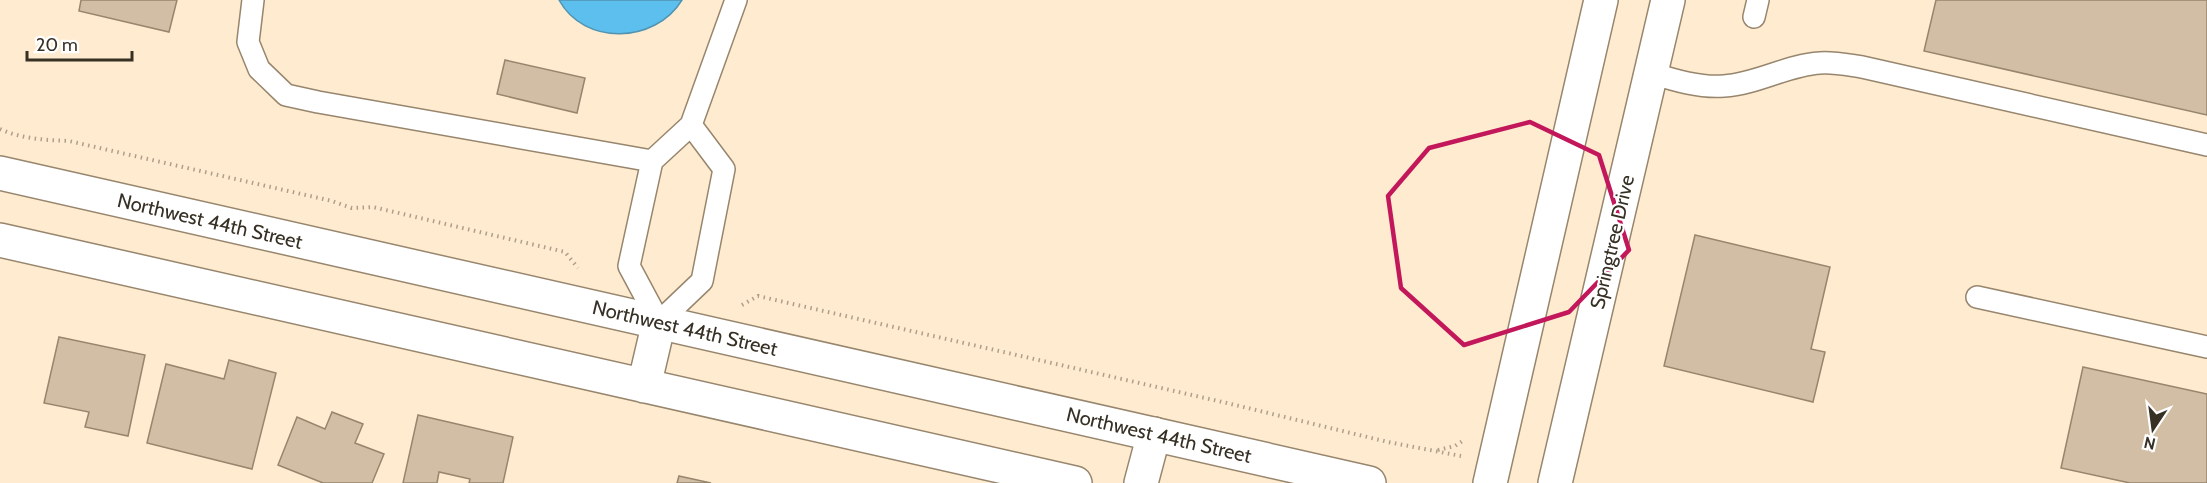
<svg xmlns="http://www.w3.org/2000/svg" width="2207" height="483" viewBox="0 0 2207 483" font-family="Cabin,sans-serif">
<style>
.water{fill:#5cbfed;stroke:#5194b1;stroke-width:1.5}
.building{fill:#d1bea4;stroke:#97866d;stroke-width:1.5}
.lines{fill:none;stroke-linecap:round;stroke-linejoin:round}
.service-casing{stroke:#97866d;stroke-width:24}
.minor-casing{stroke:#97866d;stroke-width:36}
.tertiary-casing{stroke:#97866d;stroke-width:36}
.path{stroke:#ae9f8b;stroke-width:4;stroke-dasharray:1.5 4.5;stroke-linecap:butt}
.service{stroke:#fff;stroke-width:21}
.minor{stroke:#fff;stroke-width:33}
.tertiary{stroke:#fff;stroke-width:33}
.marked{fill:none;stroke:#c2185b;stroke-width:4.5;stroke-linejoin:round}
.labels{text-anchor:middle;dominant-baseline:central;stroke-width:4.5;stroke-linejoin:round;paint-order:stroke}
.street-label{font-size:20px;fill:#373025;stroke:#fff}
</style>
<rect width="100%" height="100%" fill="#ffebd0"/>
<path class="water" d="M 559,0 L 682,0 C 655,44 584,46 559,0 Z"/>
<path class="building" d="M 81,0 L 177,0 L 169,32 L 79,11 Z
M 1936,0 L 2207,0 L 2207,115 L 1924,51 Z
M 505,60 L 585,78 L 577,113 L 497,94 Z
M 1695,235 L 1830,267 L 1811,349 L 1825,352 L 1813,402 L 1664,366 Z
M 59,337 L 145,355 L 128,436 L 85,427 L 89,412 L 44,403 Z
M 229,360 L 276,373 L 252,469 L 147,443 L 166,364 L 224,379 Z
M 2083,367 L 2207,394 L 2207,483 L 2130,483 L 2061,468 Z
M 332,412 L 363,424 L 355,443 L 384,454 L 372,483 L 323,483 L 278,465 L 297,417 L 325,429 Z
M 418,415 L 513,437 L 503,483 L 469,483 L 470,479 L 439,472 L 437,483 L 403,483 Z
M 679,476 L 711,483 L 677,483 Z"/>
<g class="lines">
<g class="service-casing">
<path id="service" d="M 253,0 L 248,42 L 259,69 L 286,95 L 318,102 L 652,161
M 1754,17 L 1758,0
M 1651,73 C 1674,80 1700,88 1724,86 C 1757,84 1787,65 1820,63 C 1834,62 1848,65 1862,67 L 2207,145
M 691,125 L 724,169 L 702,281 L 659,322 L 629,266 L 652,161 Z
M 691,125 L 736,0
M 1977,297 L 2207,347"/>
</g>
<g class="minor-casing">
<path id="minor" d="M 1141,483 L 1154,434"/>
</g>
<g class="tertiary-casing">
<path id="tertiary" d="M 0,173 L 1369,483
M 0,240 L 1075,483
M 644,386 L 659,322
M 1490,483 L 1601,0
M 1555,483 L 1668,0"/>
</g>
<path class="path" d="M 0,129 C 22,139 45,140 69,141 L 332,201 L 352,208 L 373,207 L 565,252 L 578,268
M 742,305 L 758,296 L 1227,403 L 1388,442 L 1461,456
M 1438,450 L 1455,446 L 1464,440"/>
<use href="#service" class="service"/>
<use href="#minor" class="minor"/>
<use href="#tertiary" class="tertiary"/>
</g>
<path class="marked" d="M 1530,122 L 1599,155 L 1629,250 L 1569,312 L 1464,345 L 1401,288 L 1388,196 L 1429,148 Z"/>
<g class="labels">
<g class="street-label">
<text transform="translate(210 221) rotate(13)">Northwest 44th Street</text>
<text transform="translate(1612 242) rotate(-77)">Springtree Drive</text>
<text transform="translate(685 328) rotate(13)">Northwest 44th Street</text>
<text transform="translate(1159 435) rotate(13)">Northwest 44th Street</text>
</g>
</g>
<g transform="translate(2153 429) rotate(193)" stroke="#ffffff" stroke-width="4.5" paint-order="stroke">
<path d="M0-4.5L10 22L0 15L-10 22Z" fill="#373025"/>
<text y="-9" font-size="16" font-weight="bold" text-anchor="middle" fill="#373025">N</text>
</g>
<path d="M27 51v9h105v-9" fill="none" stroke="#373025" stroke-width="3"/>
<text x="36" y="51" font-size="18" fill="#373025" stroke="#ffffff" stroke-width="4.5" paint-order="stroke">20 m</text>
</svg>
